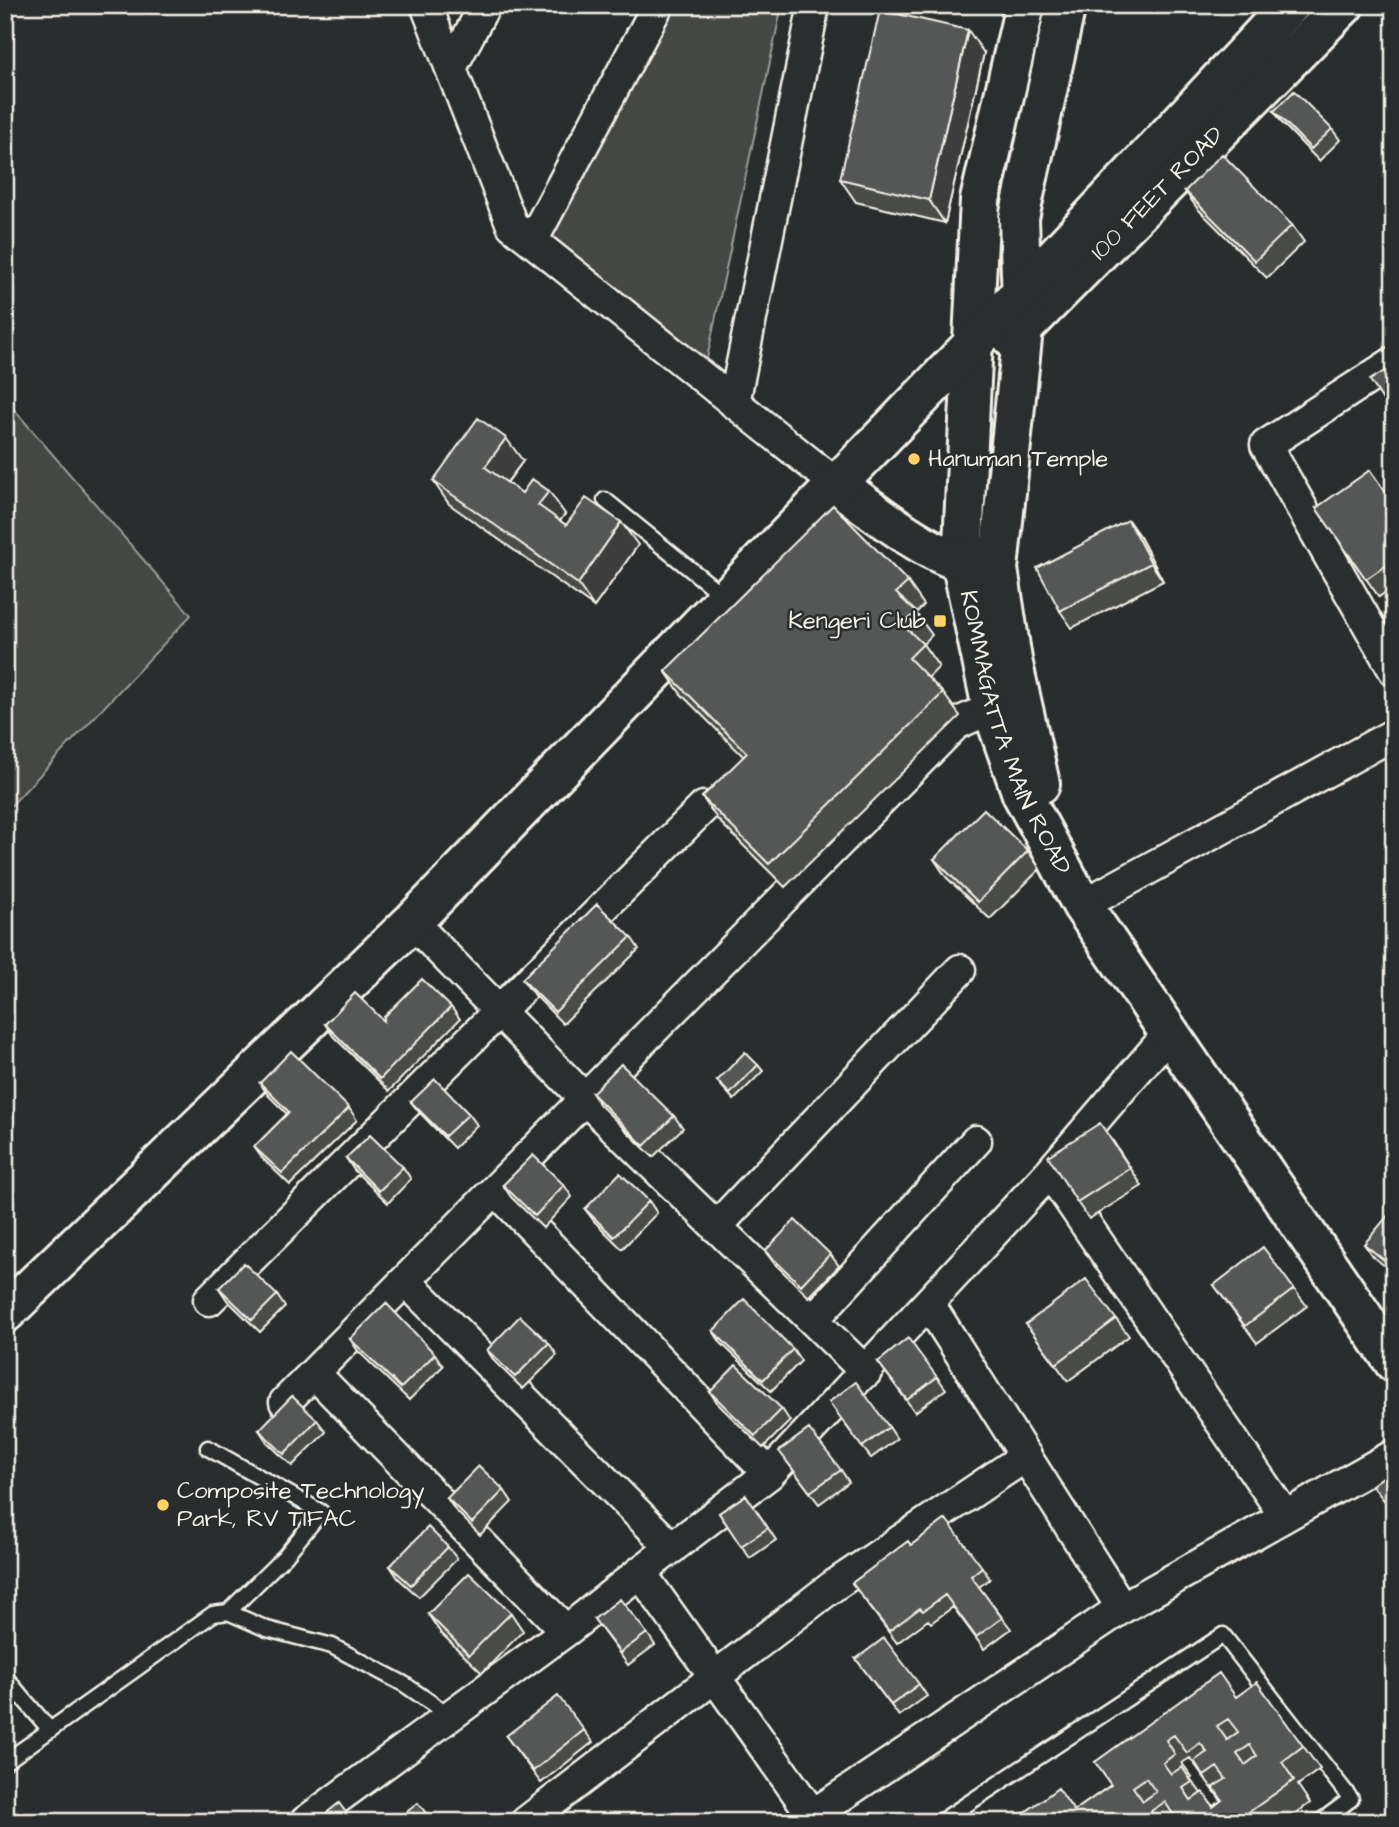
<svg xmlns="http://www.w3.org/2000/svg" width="1399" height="1827" viewBox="0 0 1399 1827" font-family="'Architects Daughter',sans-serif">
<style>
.green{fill:#444645;stroke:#9c9c96;stroke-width:2}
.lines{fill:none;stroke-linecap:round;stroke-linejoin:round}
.lane-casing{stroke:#f4f1e8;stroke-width:19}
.street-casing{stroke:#f4f1e8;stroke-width:35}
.secondary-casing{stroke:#f4f1e8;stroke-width:44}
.lane{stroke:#2a2d2e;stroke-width:14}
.street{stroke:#2a2d2e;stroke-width:30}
.secondary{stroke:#2a2d2e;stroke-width:38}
.wall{fill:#494b4a;stroke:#f4f1e8;stroke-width:2;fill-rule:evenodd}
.shaded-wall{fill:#3c3d3c;stroke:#f4f1e8;stroke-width:2}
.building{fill:#555756;stroke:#f4f1e8;stroke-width:2;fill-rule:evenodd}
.poi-dot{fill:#ffd166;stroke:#2a2d2e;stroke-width:2.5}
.labels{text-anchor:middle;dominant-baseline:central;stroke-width:5;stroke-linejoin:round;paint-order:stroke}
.street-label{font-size:24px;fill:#f4f1e8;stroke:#2a2d2e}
.poi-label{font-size:24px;fill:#f4f1e8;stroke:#2a2d2e;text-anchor:start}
</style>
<rect width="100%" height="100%" fill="#2a2d2e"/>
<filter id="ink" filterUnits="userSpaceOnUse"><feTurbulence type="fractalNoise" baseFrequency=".0143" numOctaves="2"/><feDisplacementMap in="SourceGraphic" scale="14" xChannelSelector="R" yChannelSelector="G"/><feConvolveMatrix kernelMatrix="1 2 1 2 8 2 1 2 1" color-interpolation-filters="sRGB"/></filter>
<g filter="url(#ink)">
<path class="green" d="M 673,5 L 782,5 L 705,368 L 550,236 Z
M 5,399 L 191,615 L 5,812 Z"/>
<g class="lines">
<g class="lane-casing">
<path id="lane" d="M 605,500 L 726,598
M 208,1448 L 321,1512 L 285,1556 L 228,1612
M 5,1677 L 50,1730
M 5,1762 L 213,1614 L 228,1612 L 267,1629 L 332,1646 L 404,1684 L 450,1716
M 940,1822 L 1223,1635 L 1351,1799 L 1320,1822"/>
</g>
<g class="street-casing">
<path id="street" d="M 426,5 L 512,225 L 835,483
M 451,68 L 485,5
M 532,241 L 658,5
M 1394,362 L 1266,445 L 1394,670
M 734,403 L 814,5
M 1101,895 L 1394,734
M 412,922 L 586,1100 L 866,1372
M 1050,1172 L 1285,1516
M 497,1191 L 769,1474
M 716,1227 L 960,970
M 406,1281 L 672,1548
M 209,1300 L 704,807
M 929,1304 L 1122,1608
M 813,1320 L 976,1141
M 314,1373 L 566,1631
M 285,1402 L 956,724 L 992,708
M 640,1572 L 769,1474 L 1050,1172 L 1170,1032
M 305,1822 L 566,1631 L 640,1572 L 812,1814
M 526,1822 L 833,1586 L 1026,1456
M 802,1822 L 1122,1608 L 1394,1455"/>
</g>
<g class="secondary-casing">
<g id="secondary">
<path id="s1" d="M 1025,5 L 980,200 L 971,381 L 962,565 L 992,708 L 1022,794 L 1082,905 L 1394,1362"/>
<path id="s2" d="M 1013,339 L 1344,5"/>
<path d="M 835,483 C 876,512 934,562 984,567"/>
<path d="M 1040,784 L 1012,660 L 998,569 L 1023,329 L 1019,218 L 1066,5"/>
<path d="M 5,1313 L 412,922 L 973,344 L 1290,5"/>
</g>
</g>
<use href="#lane" class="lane"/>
<use href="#street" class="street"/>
<use href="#secondary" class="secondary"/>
</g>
<path class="wall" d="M 984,53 L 945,223 L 856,202 L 840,179 Z
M 1274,111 L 1332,129 L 1340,140 L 1319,161 L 1282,123 Z
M 1185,191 L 1292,225 L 1304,242 L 1267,278 L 1197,208 Z
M 523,461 L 507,483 L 522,493 L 565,514 L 560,521 L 566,525 L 638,545 L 594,607 L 449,504 L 433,481 Z
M 1394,504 L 1394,586 L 1379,597 L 1316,508 Z
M 1140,537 L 1163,581 L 1072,628 L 1060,611 Z
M 908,582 L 924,605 L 916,613 L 932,635 L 923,644 L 939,667 L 928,678 L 943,693 L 960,716 L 785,887 L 718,820 L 702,797 L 744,757 L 681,694 L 665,671 Z
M 1028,851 L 1040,869 L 990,919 L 946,877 L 934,859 Z
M 631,937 L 639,949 L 563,1024 L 530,990 L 522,979 Z
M 451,1007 L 460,1019 L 389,1091 L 333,1036 L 325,1024 L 384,1021 Z
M 758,1065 L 763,1071 L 734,1100 L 717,1081 Z
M 260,1083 L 349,1108 L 357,1120 L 290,1185 L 263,1159 L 254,1147 L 287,1114 L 268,1095 Z
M 592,1093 L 674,1116 L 683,1128 L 653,1157 L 600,1105 Z
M 411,1102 L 469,1114 L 477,1125 L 454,1148 L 420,1113 Z
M 1113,1141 L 1142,1186 L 1089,1219 L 1077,1202 Z
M 346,1158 L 403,1167 L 411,1179 L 388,1203 L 354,1170 Z
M 503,1185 L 564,1185 L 572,1197 L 543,1228 L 511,1197 Z
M 649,1201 L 657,1213 L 622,1249 L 594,1221 L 585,1209 Z
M 1394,1216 L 1394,1273 L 1372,1256 L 1364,1244 Z
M 765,1251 L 830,1254 L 839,1266 L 809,1297 L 774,1263 Z
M 1214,1285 L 1294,1289 L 1307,1306 L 1257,1343 Z
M 219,1288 L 277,1295 L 285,1307 L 260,1332 L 227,1300 Z
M 1116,1319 L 1129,1336 L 1068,1381 L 1026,1324 Z
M 713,1331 L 793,1349 L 801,1361 L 771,1391 L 721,1343 Z
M 350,1339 L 435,1354 L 443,1366 L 409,1400 L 358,1351 Z
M 549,1343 L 557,1355 L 523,1389 L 495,1362 L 487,1350 Z
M 878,1362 L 937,1377 L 946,1389 L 915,1412 Z
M 710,1392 L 782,1409 L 790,1421 L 763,1448 L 718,1404 Z
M 837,1414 L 889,1427 L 897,1439 L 871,1458 Z
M 317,1420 L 326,1432 L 292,1466 L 267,1442 L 259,1430 Z
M 788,1463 L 841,1470 L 849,1482 L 819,1504 Z
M 504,1490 L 512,1502 L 480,1535 L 455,1510 L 447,1498 Z
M 746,1495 L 776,1540 L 750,1558 L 719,1513 Z
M 911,1545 L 982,1567 L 990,1579 L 979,1587 L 1011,1629 L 984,1649 L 953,1607 L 931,1623 L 928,1620 L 897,1643 L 852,1583 Z
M 448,1547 L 457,1559 L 419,1597 L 398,1578 L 390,1566 Z
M 511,1613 L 523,1631 L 482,1673 L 440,1632 L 428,1614 Z
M 594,1619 L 647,1633 L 655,1645 L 628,1665 Z
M 856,1659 L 919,1684 L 927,1696 L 899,1716 Z
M 1236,1697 L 1303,1746 L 1320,1769 L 1298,1785 L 1310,1803 L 1284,1822 L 1012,1822 L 1074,1811 L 1111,1785 L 1095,1762 ZM 1190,1758 L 1220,1799 L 1221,1798 L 1222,1800 L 1213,1806 L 1201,1793 L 1190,1778 L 1192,1777 L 1182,1763 Z
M 584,1730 L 593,1742 L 541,1783 L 506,1736 Z"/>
<path class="shaded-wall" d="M 968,30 L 984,53 L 945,223 L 929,200 Z
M 506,438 L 523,461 L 501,490 L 485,467 Z
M 549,491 L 565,514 L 555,528 L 538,505 Z
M 1128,520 L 1140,537 L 1163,581 L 1151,563 Z
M 621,522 L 638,545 L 594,607 L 578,584 Z"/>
<path class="building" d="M 880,10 L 968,30 L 929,200 L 840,179 Z
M 1294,91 L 1332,129 L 1311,149 L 1274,111 Z
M 1222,154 L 1292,225 L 1255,261 L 1185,191 Z
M 1394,365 L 1394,417 L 1370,380 Z
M 478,418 L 506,438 L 485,467 L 522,493 L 532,479 L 549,491 L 538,505 L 566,525 L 586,498 L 621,522 L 578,584 L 433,481 Z
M 1370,470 L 1394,504 L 1394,560 L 1366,579 L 1316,508 Z
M 833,505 L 908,582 L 896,593 L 916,612 L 903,625 L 923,644 L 909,658 L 943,693 L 769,864 L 702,797 L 747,753 L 665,671 Z
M 1128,520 L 1151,563 L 1060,611 L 1037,568 Z
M 984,809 L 1028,851 L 978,902 L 934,859 Z
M 597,904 L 631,937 L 555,1012 L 522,979 Z
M 422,979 L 451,1007 L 380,1079 L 325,1024 L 355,993 L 384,1021 L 384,1017 Z
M 291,1051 L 349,1108 L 282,1173 L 254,1147 L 289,1112 L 260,1083 Z
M 745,1052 L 758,1065 L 730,1094 L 717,1081 Z
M 621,1064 L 674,1116 L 644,1146 L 592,1093 Z
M 435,1079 L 469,1114 L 445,1136 L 411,1102 Z
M 1100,1123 L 1130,1168 L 1077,1202 L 1048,1156 Z
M 370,1135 L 403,1167 L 379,1191 L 346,1158 Z
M 533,1155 L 564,1185 L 535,1216 L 503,1185 Z
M 620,1173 L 649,1201 L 614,1237 L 585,1209 Z
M 1390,1213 L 1394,1216 L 1394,1268 L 1364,1244 Z
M 795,1220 L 830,1254 L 801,1285 L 765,1251 Z
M 1263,1247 L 1294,1289 L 1245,1326 L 1214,1285 Z
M 244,1263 L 277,1295 L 252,1320 L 219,1288 Z
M 1086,1279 L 1116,1319 L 1056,1364 L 1026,1324 Z
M 744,1299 L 793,1349 L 763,1380 L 713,1331 Z
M 386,1303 L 435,1354 L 401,1388 L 350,1339 Z
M 520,1316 L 549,1343 L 515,1377 L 487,1350 Z
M 908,1338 L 937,1377 L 907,1400 L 878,1362 Z
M 736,1365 L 782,1409 L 755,1436 L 710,1392 Z
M 856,1382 L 889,1427 L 862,1447 L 829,1402 Z
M 292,1396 L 317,1420 L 284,1454 L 259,1430 Z
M 809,1429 L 841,1470 L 810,1492 L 779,1451 Z
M 479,1466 L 504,1490 L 472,1523 L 447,1498 Z
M 1394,1469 L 1394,1513 L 1372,1485 Z
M 746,1495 L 768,1528 L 741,1546 L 719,1513 Z
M 946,1519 L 982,1567 L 971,1576 L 1002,1618 L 976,1637 L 945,1595 L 923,1611 L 920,1608 L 889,1631 L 852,1583 L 908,1541 L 911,1545 Z
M 428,1527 L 448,1547 L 411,1585 L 390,1566 Z
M 469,1573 L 511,1613 L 469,1655 L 428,1614 Z
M 620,1599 L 647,1633 L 620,1653 L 594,1619 Z
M 884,1638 L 919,1684 L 891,1705 L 856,1659 Z
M 1219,1673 L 1236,1697 L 1257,1682 L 1303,1746 L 1282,1762 L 1294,1780 L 1235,1822 L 1169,1822 L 1175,1817 L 1165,1802 L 1151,1811 L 1159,1822 L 1118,1822 L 1114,1815 L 1103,1822 L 1012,1822 L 1058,1788 L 1074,1811 L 1111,1785 L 1095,1762 ZM 1228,1719 L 1238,1732 L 1227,1740 L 1217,1726 ZM 1174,1735 L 1187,1753 L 1200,1743 L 1207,1752 L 1194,1761 L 1204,1776 L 1217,1767 L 1226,1779 L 1213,1787 L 1222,1800 L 1213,1807 L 1203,1792 L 1191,1800 L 1183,1788 L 1192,1782 L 1182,1767 L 1171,1774 L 1163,1763 L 1175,1754 L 1166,1740 ZM 1250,1745 L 1257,1756 L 1245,1765 L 1237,1754 ZM 1146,1778 L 1156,1792 L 1143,1801 L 1133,1787 Z
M 558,1696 L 584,1730 L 533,1771 L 506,1736 Z
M 339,1803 L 353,1822 L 315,1822 Z
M 418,1803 L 433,1822 L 394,1822 Z"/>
</g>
<g class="poi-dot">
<circle cx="914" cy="459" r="7"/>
<rect x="933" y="614" width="14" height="14" rx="3.5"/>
<circle cx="163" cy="1505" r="7"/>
</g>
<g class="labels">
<g class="street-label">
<text stroke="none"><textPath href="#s2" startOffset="205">100 FEET ROAD</textPath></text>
<text stroke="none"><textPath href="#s1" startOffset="742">KOMMAGATTA MAIN ROAD</textPath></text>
</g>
<g class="poi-label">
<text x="928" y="459">Hanuman Temple</text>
<text x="926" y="621" text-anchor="end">Kengeri Club</text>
<text x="177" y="1491">Composite Technology<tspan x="177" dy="28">Park, RV TIFAC</tspan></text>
</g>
</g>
<rect width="1399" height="1827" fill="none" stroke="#2a2d2e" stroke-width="28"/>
<rect x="14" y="14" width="1371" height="1799" fill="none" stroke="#f4f1e8" stroke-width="2.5" filter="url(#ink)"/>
</svg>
